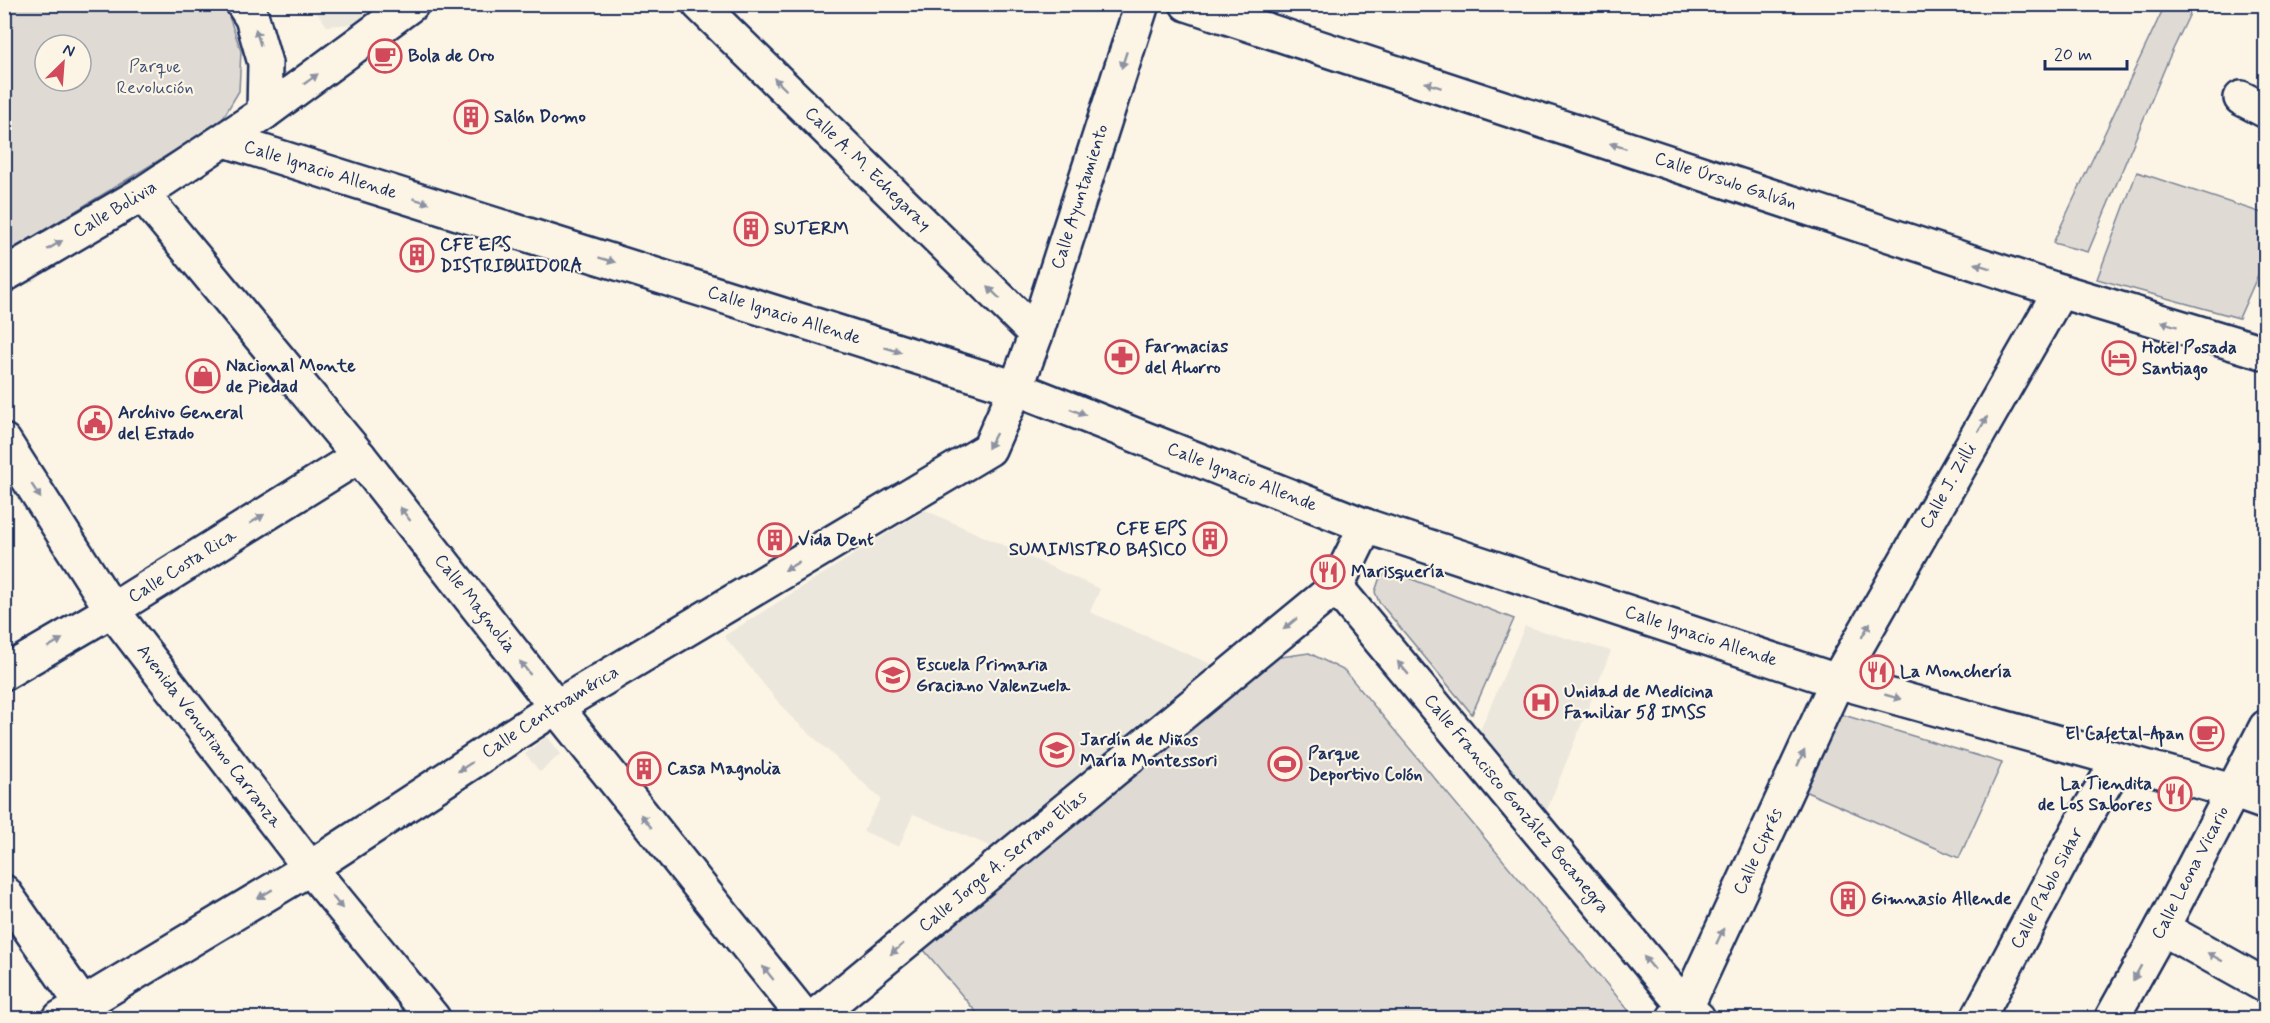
<svg xmlns="http://www.w3.org/2000/svg" width="2270" height="1023" viewBox="0 0 2270 1023" font-family="Mynerve,sans-serif">
<style>
.built{fill:#ece7dc}
.green{fill:#dfdbd4;stroke:#7d8599;stroke-width:1.5;fill-rule:evenodd}
.lines{fill:none;stroke-linecap:round;stroke-linejoin:round}
.minor-casing{stroke:#1b2f5e;stroke-width:38}
.major-casing{stroke:#1b2f5e;stroke-width:38}
.minor{stroke:#fcf5e5;stroke-width:33}
.major{stroke:#fcf5e5;stroke-width:33}
.oneway{fill:#8c92a2}
.labels{text-anchor:middle;dominant-baseline:central;stroke-width:4.5;stroke-linejoin:round;paint-order:stroke}
.poi-label{font-size:18px;font-weight:bold;fill:#1b2f5e;stroke:#fcf5e5;text-anchor:start}
.park-label{font-size:18px;fill:#425176;stroke:#fcf5e5}
.street-label{font-size:18px;fill:#1b2f5e;stroke:#fcf5e5}
</style>
<rect width="100%" height="100%" fill="#fcf5e5"/>
<filter id="ink" filterUnits="userSpaceOnUse"><feTurbulence type="fractalNoise" baseFrequency=".0167" numOctaves="2"/><feDisplacementMap in="SourceGraphic" scale="12" xChannelSelector="R" yChannelSelector="G"/><feConvolveMatrix kernelMatrix="1 2 1 2 8 2 1 2 1" color-interpolation-filters="sRGB"/></filter>
<g filter="url(#ink)">
<path class="built" d="M 311,5 L 382,5 L 353,24 L 327,26 Z
M 925,510 L 1100,589 L 1090,612 L 1218,667 L 997,849 L 913,814 L 899,847 L 863,831 L 881,799 L 789,715 L 724,636 Z
M 1525,626 L 1611,651 L 1543,820 L 1478,735 Z
M 547,736 L 561,754 L 540,772 L 525,754 Z"/>
<path class="green" d="M 5,5 L 225,5 L 241,51 L 239,91 L 220,123 L 5,254 ZM 45,45 L 81,45 L 81,81 L 45,81 Z
M 2165,5 L 2194,5 L 2169,58 L 2088,252 L 2053,243 Z
M 2137,172 L 2265,214 L 2265,259 L 2239,318 L 2097,279 Z
M 1396,573 L 1514,619 L 1472,714 L 1379,602 L 1375,592 L 1379,580 L 1385,574 Z
M 1309,653 L 1345,671 L 1635,1018 L 981,1018 L 924,950 L 1274,658 Z
M 1837,713 L 2002,763 L 1959,858 L 1802,790 Z"/>
<g class="lines">
<g class="minor-casing">
<g id="minor">
<path id="s1" d="M 699,4 L 1036,334"/>
<path id="s2" d="M 1187,4 L 2060,291 L 2266,353"/>
<path d="M 2241,98 L 2266,111"/>
<path d="M 264,113 L 412,4"/>
<path id="s3" d="M 225,140 L 1016,388 L 1366,526 L 1837,681 L 2232,791 L 2266,803"/>
<path id="s4" d="M 142,194 L 359,456 L 556,707 L 805,1018"/>
<path id="s5" d="M 4,441 L 112,610 L 310,868 L 433,1018"/>
<path id="s6" d="M 1336,587 L 1686,1008 L 1698,1018"/>
<path id="s7" d="M 4,673 L 112,610 L 359,456"/>
<path d="M 4,892 L 92,1018"/>
<path d="M 2162,928 L 2266,986"/>
<path id="s8" d="M 60,1018 L 310,868 L 556,707 L 989,449 L 1016,388 L 1036,334 L 1142,4"/>
<path id="s9" d="M 813,1018 L 1336,587 L 1366,526"/>
<path id="s10" d="M 1674,1018 L 1686,1008 L 1837,681 L 2060,291"/>
<path id="s11" d="M 1978,1018 L 2085,817 L 2119,760"/>
<path id="s12" d="M 2112,1018 L 2162,928 L 2266,727"/>
</g>
</g>
<g class="major-casing">
<g id="major">
<path id="s13" d="M 4,275 L 142,194 L 264,113 L 265,63 L 252,18 L 243,4"/>
</g>
</g>
<use href="#minor" class="minor"/>
<use href="#major" class="major"/>
</g>
<defs><path id="oneway-solid" d="M-6-.8H1V-3.2L6.5 0L1 3.2V.8H-6Z" transform="scale(1.5)"/></defs>
<g class="oneway">
<use href="#oneway-solid" transform="translate(258 37) rotate(-107)"/>
<use href="#oneway-solid" transform="translate(1124 60) rotate(108)"/>
<use href="#oneway-solid" transform="translate(311 79) rotate(-36)"/>
<use href="#oneway-solid" transform="translate(780 84) rotate(-136)"/>
<use href="#oneway-solid" transform="translate(1433 85) rotate(-162)"/>
<use href="#oneway-solid" transform="translate(1618 146) rotate(-162)"/>
<use href="#oneway-solid" transform="translate(421 201) rotate(17)"/>
<use href="#oneway-solid" transform="translate(55 245) rotate(-31)"/>
<use href="#oneway-solid" transform="translate(607 260) rotate(17)"/>
<use href="#oneway-solid" transform="translate(1983 266) rotate(-162)"/>
<use href="#oneway-solid" transform="translate(994 293) rotate(-136)"/>
<use href="#oneway-solid" transform="translate(2169 324) rotate(-163)"/>
<use href="#oneway-solid" transform="translate(893 350) rotate(17)"/>
<use href="#oneway-solid" transform="translate(1078 412) rotate(21)"/>
<use href="#oneway-solid" transform="translate(1983 424) rotate(-60)"/>
<use href="#oneway-solid" transform="translate(992 441) rotate(118)"/>
<use href="#oneway-solid" transform="translate(36 491) rotate(57)"/>
<use href="#oneway-solid" transform="translate(405 514) rotate(-128)"/>
<use href="#oneway-solid" transform="translate(257 519) rotate(-32)"/>
<use href="#oneway-solid" transform="translate(792 566) rotate(149)"/>
<use href="#oneway-solid" transform="translate(1290 624) rotate(140)"/>
<use href="#oneway-solid" transform="translate(1866 630) rotate(-60)"/>
<use href="#oneway-solid" transform="translate(55 643) rotate(-30)"/>
<use href="#oneway-solid" transform="translate(525 668) rotate(-128)"/>
<use href="#oneway-solid" transform="translate(1403 668) rotate(-130)"/>
<use href="#oneway-solid" transform="translate(1893 697) rotate(16)"/>
<use href="#oneway-solid" transform="translate(1801 758) rotate(-65)"/>
<use href="#oneway-solid" transform="translate(465 767) rotate(147)"/>
<use href="#oneway-solid" transform="translate(646 821) rotate(-129)"/>
<use href="#oneway-solid" transform="translate(265 894) rotate(149)"/>
<use href="#oneway-solid" transform="translate(337 902) rotate(51)"/>
<use href="#oneway-solid" transform="translate(1720 936) rotate(-65)"/>
<use href="#oneway-solid" transform="translate(897 949) rotate(140)"/>
<use href="#oneway-solid" transform="translate(2215 957) rotate(-151)"/>
<use href="#oneway-solid" transform="translate(1649 963) rotate(-130)"/>
<use href="#oneway-solid" transform="translate(768 973) rotate(-129)"/>
<use href="#oneway-solid" transform="translate(2137 973) rotate(119)"/>
</g>
</g>
<defs>
<g id="cafe-ring" transform="scale(1.725)"><circle r="9.5" fill="#fcf5e5" stroke="#d1495b" stroke-width="1.5"/><path d="M-5.5-4.5H6V0H3Q3 3.5 0 3.5H-2.5Q-5.5 3.5-5.5 0ZM3-3.2v2h1.7v-2ZM-6 4.5H4V6H-6Z" fill="#d1495b"/></g>
<g id="building-ring" transform="scale(1.725)"><circle r="9.5" fill="#fcf5e5" stroke="#d1495b" stroke-width="1.5"/><path d="M-4-6H4V6H1V3H-1V6H-4ZM-2.5-4.3h1.7v1.8h-1.7ZM.8-4.3h1.7v1.8H.8ZM-2.5-1h1.7V.8h-1.7ZM.8-1h1.7V.8H.8Z" fill="#d1495b"/></g>
<g id="pharmacy-ring" transform="scale(1.725)"><circle r="9.5" fill="#fcf5e5" stroke="#d1495b" stroke-width="1.5"/><path d="M-2-6h4v4h4v4h-4v4h-4v-4h-4v-4h4Z" fill="#d1495b"/></g>
<g id="hotel-ring" transform="scale(1.725)"><circle r="9.5" fill="#fcf5e5" stroke="#d1495b" stroke-width="1.5"/><path d="M-6-4.5h1.5V1H6V5H4.5V3h-9V5H-6ZM-4 0a1.8 1.8 0 1 1 3.6 0ZM.5 0V-2.5h3Q6-2.5 6 0Z" fill="#d1495b"/></g>
<g id="shop-ring" transform="scale(1.725)"><circle r="9.5" fill="#fcf5e5" stroke="#d1495b" stroke-width="1.5"/><path d="M-5-2.5h2.3a2.7 3.5 0 0 1 5.4 0H5L5.5 6h-11ZM-1.5-2.5h3a1.5 2.3 0 0 0-3 0Z" fill="#d1495b"/></g>
<g id="civic-ring" transform="scale(1.725)"><circle r="9.5" fill="#fcf5e5" stroke="#d1495b" stroke-width="1.5"/><path d="M-.6-6.5H3V-4.5H.6V-3L4-1V1h2V6H-6V1h2V-1L-.6-3ZM-1.2 2.5V6h2.4V2.5Z" fill="#d1495b"/></g>
<g id="restaurant-ring" transform="scale(1.725)"><circle r="9.5" fill="#fcf5e5" stroke="#d1495b" stroke-width="1.5"/><path d="M-5-6h1v4h1v-4h1v4h1v-4h1v5L-1.5 .5V6h-2V.5L-5-1ZM5-6V6H3V1.5H1.5Q1.5-4 5-6Z" fill="#d1495b"/></g>
<g id="school-ring" transform="scale(1.725)"><circle r="9.5" fill="#fcf5e5" stroke="#d1495b" stroke-width="1.5"/><path d="M0-5L7-2L0 1L-7-2ZM-4 1L0 2.5L4 1V4Q0 6-4 4Z" fill="#d1495b"/></g>
<g id="hospital-ring" transform="scale(1.725)"><circle r="9.5" fill="#fcf5e5" stroke="#d1495b" stroke-width="1.5"/><path d="M-5-5h3v3.5h4V-5h3V5h-3V1.5h-4V5h-3Z" fill="#d1495b"/></g>
<g id="stadium-ring" transform="scale(1.725)"><circle r="9.5" fill="#fcf5e5" stroke="#d1495b" stroke-width="1.5"/><path d="M0-5a6.5 5 0 1 0 0 10a6.5 5 0 1 0 0-10ZM-3.5-1.8h7v3.6h-7Z" fill="#d1495b"/></g>
</defs>
<g fill-rule="evenodd">
<use href="#cafe-ring" x="385" y="56"/>
<use href="#building-ring" x="471" y="117"/>
<use href="#building-ring" x="751" y="229"/>
<use href="#building-ring" x="417" y="255"/>
<use href="#pharmacy-ring" x="1122" y="357"/>
<use href="#hotel-ring" x="2119" y="358"/>
<use href="#shop-ring" x="203" y="376"/>
<use href="#civic-ring" x="95" y="423"/>
<use href="#building-ring" x="1210" y="539"/>
<use href="#building-ring" x="775" y="540"/>
<use href="#restaurant-ring" x="1328" y="572"/>
<use href="#restaurant-ring" x="1877" y="672"/>
<use href="#school-ring" x="893" y="675"/>
<use href="#hospital-ring" x="1541" y="702"/>
<use href="#cafe-ring" x="2207" y="734"/>
<use href="#school-ring" x="1057" y="750"/>
<use href="#stadium-ring" x="1285" y="764"/>
<use href="#building-ring" x="644" y="769"/>
<use href="#restaurant-ring" x="2175" y="794"/>
<use href="#building-ring" x="1848" y="899"/>
</g>
<g class="labels">
<g class="poi-label">
<text x="408" y="56">Bola de Oro</text>
<text x="494" y="117">Salón Domo</text>
<text x="774" y="229">SUTERM</text>
<text x="440" y="245">CFE EPS<tspan x="440" dy="21">DISTRIBUIDORA</tspan></text>
<text x="1145" y="347">Farmacias<tspan x="1145" dy="21">del Ahorro</tspan></text>
<text x="2142" y="348">Hotel Posada<tspan x="2142" dy="21">Santiago</tspan></text>
<text x="226" y="366">Nacional Monte<tspan x="226" dy="21">de Piedad</tspan></text>
<text x="118" y="413">Archivo General<tspan x="118" dy="21">del Estado</tspan></text>
<text x="1187" y="529" text-anchor="end">CFE EPS<tspan x="1187" dy="21">SUMINISTRO BASICO</tspan></text>
<text x="798" y="540">Vida Dent</text>
<text x="1351" y="572">Marisquería</text>
<text x="916" y="665">Escuela Primaria<tspan x="916" dy="21">Graciano Valenzuela</tspan></text>
<text x="1900" y="672">La Monchería</text>
<text x="1564" y="692">Unidad de Medicina<tspan x="1564" dy="21">Familiar 58 IMSS</tspan></text>
<text x="2184" y="734" text-anchor="end">El Cafetal-Apan</text>
<text x="1080" y="740">Jardín de Niños<tspan x="1080" dy="21">María Montessori</tspan></text>
<text x="1308" y="754">Parque<tspan x="1308" dy="21">Deportivo Colón</tspan></text>
<text x="667" y="769">Casa Magnolia</text>
<text x="2152" y="784" text-anchor="end">La Tiendita<tspan x="2152" dy="21">de Los Sabores</tspan></text>
<text x="1871" y="899">Gimnasio Allende</text>
</g>
<g class="park-label">
<text x="155" y="67">Parque<tspan x="155" dy="21">Revolución</tspan></text>
</g>
<g class="street-label">
<text stroke="none"><textPath href="#s1" startOffset="236">Calle A. M. Echegaray</textPath></text>
<text stroke="none"><textPath href="#s3" startOffset="100">Calle Ignacio Allende</textPath></text>
<text stroke="none"><textPath href="#s2" startOffset="567">Calle Úrsulo Galván</textPath></text>
<text stroke="none"><textPath href="#s8" startOffset="1358">Calle Ayuntamiento</textPath></text>
<text stroke="none"><textPath href="#s13" startOffset="129">Calle Bolivia</textPath></text>
<text stroke="none"><textPath href="#s3" startOffset="586">Calle Ignacio Allende</textPath></text>
<text stroke="none"><textPath href="#s3" startOffset="1072">Calle Ignacio Allende</textPath></text>
<text stroke="none"><textPath href="#s10" startOffset="600">Calle J. Zilli</textPath></text>
<text stroke="none"><textPath href="#s7" startOffset="208">Calle Costa Rica</textPath></text>
<text stroke="none"><textPath href="#s4" startOffset="528">Calle Magnolia</textPath></text>
<text stroke="none"><textPath href="#s3" startOffset="1558">Calle Ignacio Allende</textPath></text>
<text stroke="none"><textPath href="#s8" startOffset="578">Calle Centroamérica</textPath></text>
<text stroke="none"><textPath href="#s5" startOffset="360">Avenida Venustiano Carranza</textPath></text>
<text stroke="none"><textPath href="#s6" startOffset="282">Calle Francisco González Bocanegra</textPath></text>
<text stroke="none"><textPath href="#s10" startOffset="188">Calle Ciprés</textPath></text>
<text stroke="none"><textPath href="#s9" startOffset="246">Calle Jorge A. Serrano Elías</textPath></text>
<text stroke="none"><textPath href="#s12" startOffset="165">Calle Leona Vicario</textPath></text>
<text stroke="none"><textPath href="#s11" startOffset="147">Calle Pablo Sidar</textPath></text>
</g>
</g>
<rect width="2270" height="1023" fill="none" stroke="#fcf5e5" stroke-width="24"/>
<rect x="12" y="12" width="2246" height="999" fill="none" stroke="#1b2f5e" stroke-width="2" filter="url(#ink)"/>
<g transform="translate(63 63) rotate(25)"><circle r="28" fill="#fcf5e5" stroke="#a2a6af" stroke-width="1.5"/>
<path d="M0-4.5L10 22L0 15L-10 22Z" fill="#d1495b"/>
<text y="-9" font-size="16" font-weight="bold" text-anchor="middle" fill="#1b2f5e">N</text>
</g>
<path d="M2045 60v9h82v-9" fill="none" stroke="#1b2f5e" stroke-width="3"/>
<text x="2054" y="60" font-size="18" fill="#1b2f5e" stroke="#fcf5e5" stroke-width="4.5" paint-order="stroke">20 m</text>
</svg>
